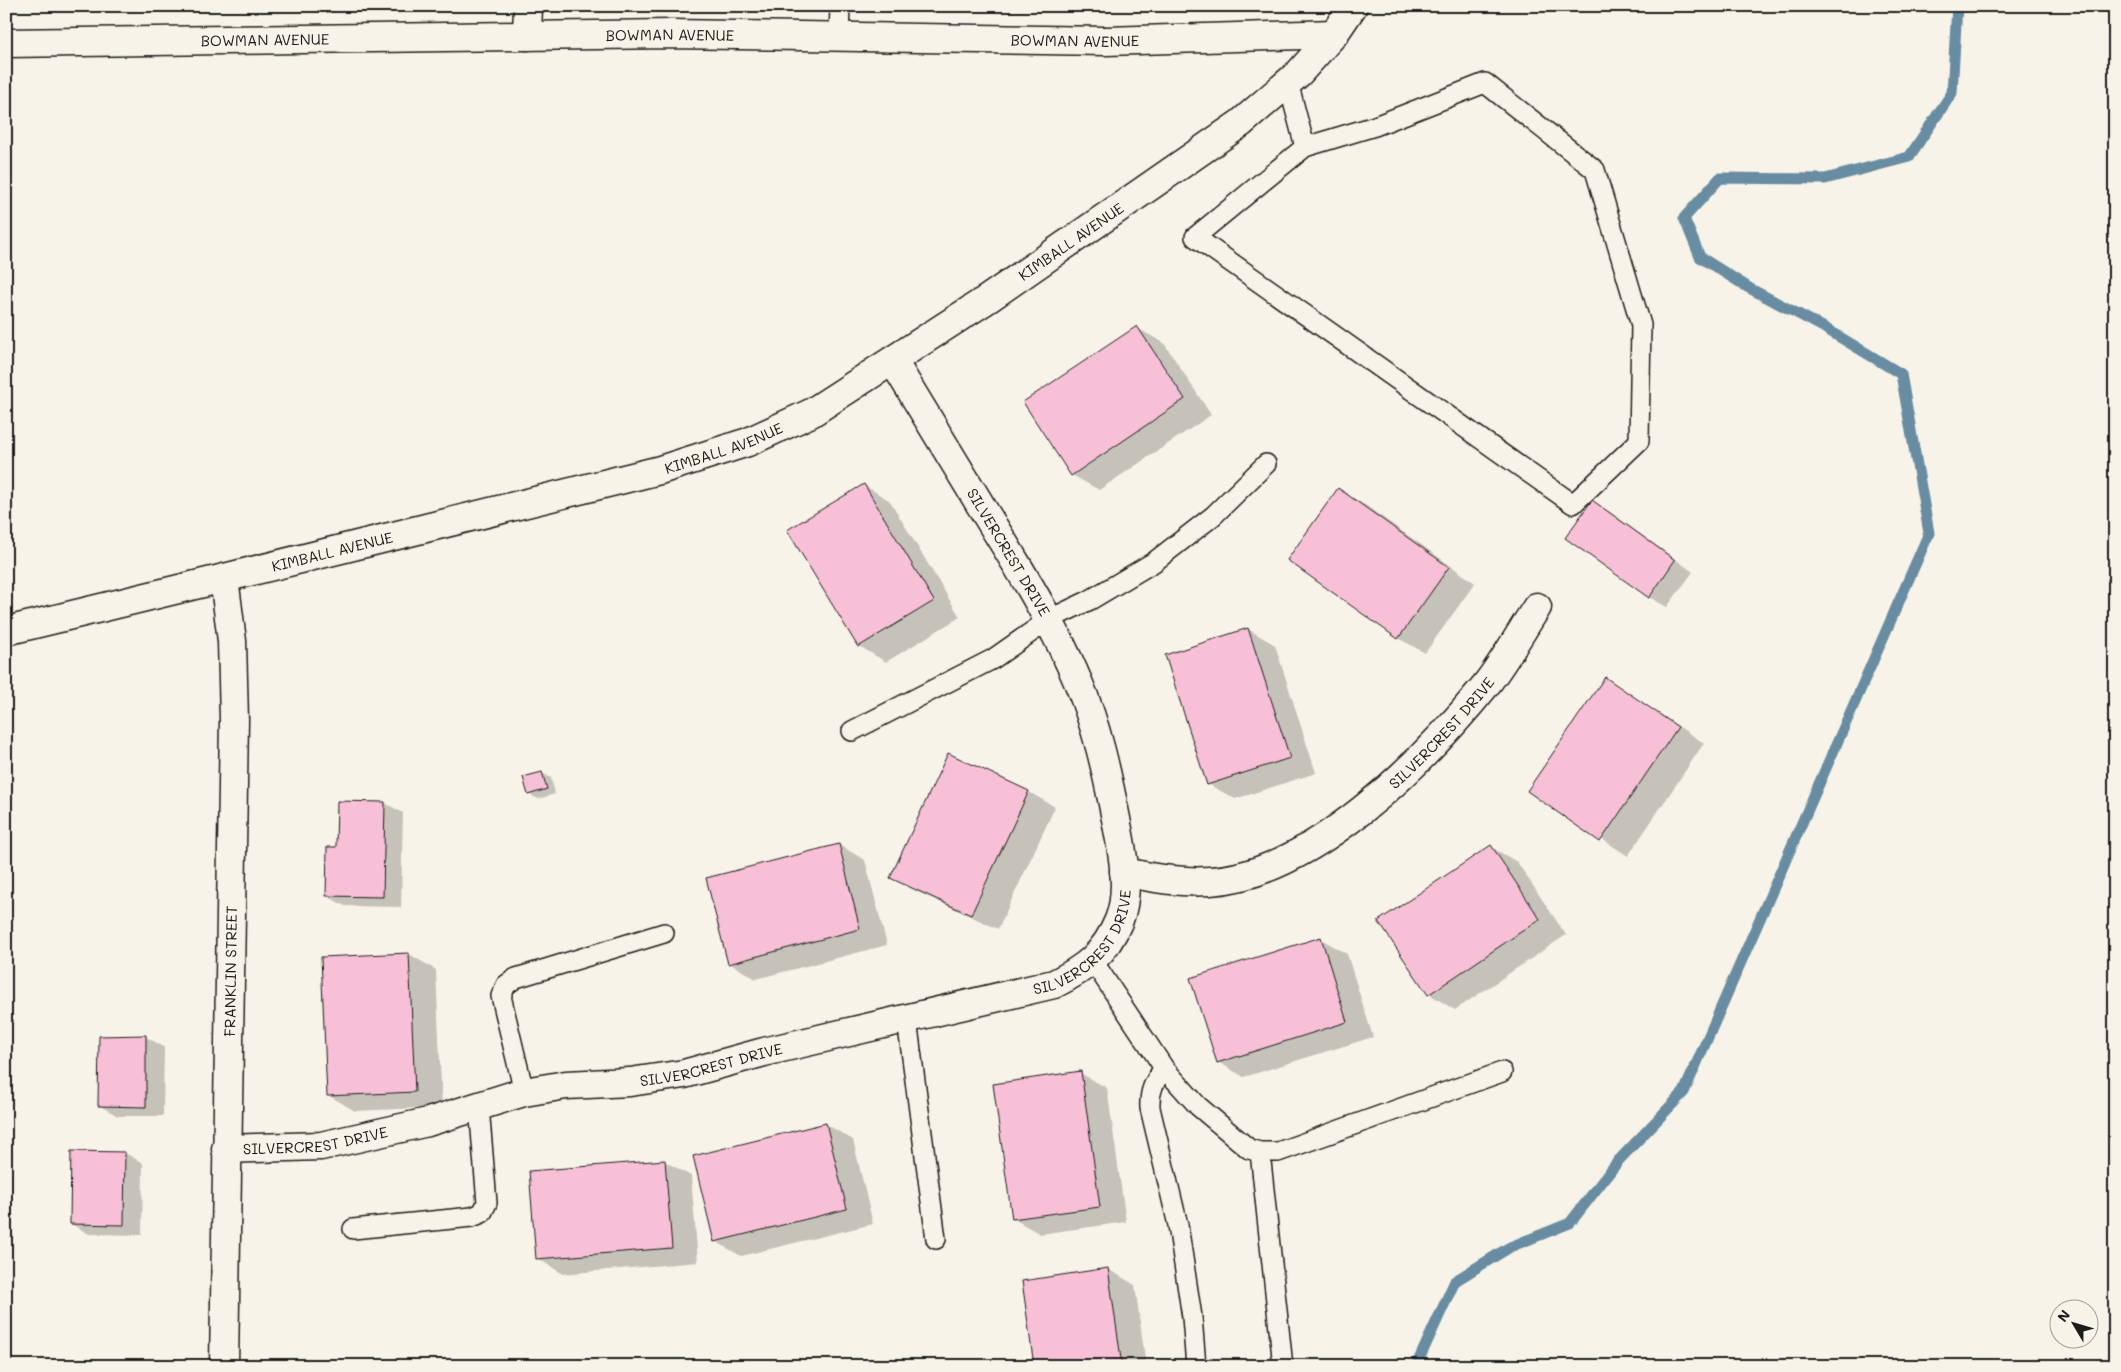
<svg xmlns="http://www.w3.org/2000/svg" width="2121" height="1372" viewBox="0 0 2121 1372" font-family="Mali,sans-serif">
<style>
.shadow{fill:#0003}
.lines{fill:none;stroke-linecap:round;stroke-linejoin:round}
.stream{stroke:#688ca2;stroke-width:11}
.building{fill:#f8c0d6;stroke:#1c1c1c}
.lane-casing{stroke:#1c1c1c;stroke-width:22}
.street-casing{stroke:#1c1c1c;stroke-width:31}
.secondary-casing{stroke:#1c1c1c;stroke-width:31}
.lane{stroke:#f7f3e8;stroke-width:19}
.street{stroke:#f7f3e8;stroke-width:28}
.secondary{stroke:#f7f3e8;stroke-width:28}
.labels{text-anchor:middle;dominant-baseline:central;stroke-width:4.5;stroke-linejoin:round;paint-order:stroke}
.street-label{font-size:15px;fill:#1c1c1c;stroke:#f7f3e8}
</style>
<rect width="100%" height="100%" fill="#f7f3e8"/>
<filter id="ink" filterUnits="userSpaceOnUse"><feTurbulence type="fractalNoise" baseFrequency=".02" numOctaves="2"/><feDisplacementMap in="SourceGraphic" scale="10" xChannelSelector="R" yChannelSelector="G"/><feConvolveMatrix kernelMatrix="1 2 1 2 8 2 1 2 1" color-interpolation-filters="sRGB"/></filter>
<g filter="url(#ink)">
<path class="shadow" d="M 1137,328 L 1164,343 L 1211,415 L 1099,490 L 1072,475 Z
M 864,485 L 890,501 L 960,617 L 886,662 L 859,646 L 789,530 Z
M 1339,490 L 1365,505 L 1475,583 L 1425,653 L 1398,638 Z
M 1592,502 L 1610,512 L 1693,572 L 1667,607 L 1649,597 Z
M 1248,629 L 1275,645 L 1316,773 L 1235,799 L 1208,784 Z
M 1605,678 L 1704,743 L 1628,856 L 1528,791 Z
M 949,755 L 1029,792 L 1055,807 L 998,929 L 918,892 L 892,877 Z
M 542,773 L 551,778 L 555,794 L 538,799 L 529,794 Z
M 338,802 L 385,803 L 403,813 L 401,907 L 345,906 L 327,896 L 337,848 Z
M 839,845 L 865,860 L 887,945 L 756,979 L 729,963 Z
M 1491,847 L 1517,862 L 1566,935 L 1455,1010 L 1429,994 Z
M 1321,939 L 1347,954 L 1373,1037 L 1244,1077 L 1218,1062 Z
M 409,954 L 436,970 L 442,1107 L 355,1111 L 328,1095 L 322,958 Z
M 146,1037 L 164,1047 L 163,1116 L 118,1116 L 100,1106 Z
M 1080,1073 L 1107,1088 L 1126,1222 L 1040,1234 L 1014,1219 Z
M 826,1124 L 853,1140 L 873,1224 L 741,1256 L 715,1241 Z
M 125,1153 L 143,1163 L 142,1235 L 89,1234 L 71,1224 Z
M 664,1161 L 691,1176 L 698,1262 L 563,1274 L 537,1258 Z
M 1108,1269 L 1135,1285 L 1146,1366 L 1035,1366 Z"/>
<g class="lines">
<path class="stream" d="M 1416,1366 L 1455,1281 L 1510,1247 L 1570,1223 L 1619,1160 L 1684,1092 L 1929,533 L 1901,374 L 1823,327 L 1749,288 L 1700,257 L 1684,218 L 1720,178 L 1825,179 L 1909,157 L 1952,93 L 1957,6"/>
</g>
<path class="building" d="M 1137,326 L 1185,399 L 1071,476 L 1023,402 Z
M 864,484 L 934,601 L 858,647 L 787,530 Z
M 1338,488 L 1449,567 L 1398,639 L 1287,560 Z
M 1592,500 L 1675,560 L 1649,598 L 1565,538 Z
M 1248,628 L 1290,758 L 1207,785 L 1165,655 Z
M 1605,677 L 1678,727 L 1600,842 L 1527,791 Z
M 948,753 L 1029,791 L 971,915 L 890,878 Z
M 542,772 L 547,789 L 528,795 L 523,777 Z
M 337,801 L 385,802 L 383,897 L 326,896 L 327,847 L 336,847 Z
M 839,844 L 860,929 L 728,964 L 706,878 Z
M 1491,845 L 1540,919 L 1428,995 L 1378,921 Z
M 1321,937 L 1347,1022 L 1217,1063 L 1190,978 Z
M 409,953 L 415,1092 L 327,1096 L 321,957 Z
M 146,1035 L 146,1107 L 98,1106 L 99,1036 Z
M 1081,1071 L 1100,1207 L 1012,1219 L 993,1084 Z
M 826,1123 L 847,1209 L 714,1242 L 693,1156 Z
M 71,1151 L 125,1152 L 124,1225 L 70,1224 Z
M 665,1160 L 672,1248 L 536,1259 L 529,1171 Z
M 1108,1268 L 1122,1366 L 1034,1366 L 1022,1281 Z"/>
<g class="lines">
<g class="lane-casing">
<path id="lane" d="M 839,37 L 840,6
M 1288,82 L 1305,147
M 1485,83 L 1595,170 L 1641,325 L 1639,441 L 1573,504 L 1195,237 L 1305,147 L 1375,126 Z
M 852,731 L 993,659 L 1050,619 L 1090,600 L 1154,562 L 1213,516 L 1266,464
M 1093,961 L 1164,1068 L 1198,1106 L 1249,1149 L 1260,1152 L 1278,1152 L 1502,1072
M 907,1020 L 936,1239
M 1164,1068 C 1154,1082 1149,1091 1150,1108 L 1178,1225 L 1192,1317 L 1196,1366
M 524,1092 L 501,996 L 506,985 L 516,978 L 664,933
M 1260,1152 L 1283,1366
M 353,1229 L 472,1217 L 482,1213 L 487,1203 L 479,1106"/>
</g>
<g class="street-casing">
<g id="street">
<path d="M 527,36 L 528,6"/>
<path id="s1" d="M 6,43 L 671,34 L 1106,41 L 1334,34"/>
<path d="M 6,631 L 224,578"/>
<path id="s2" d="M 1124,872 C 1153,878 1180,883 1210,881 C 1312,875 1424,761 1485,686 C 1504,662 1520,633 1537,607"/>
<path id="s3" d="M 226,1149 L 321,1146 L 428,1122 L 524,1092 L 566,1085 L 630,1082 L 684,1074 L 764,1052 L 1054,984 C 1086,968 1105,954 1119,920 C 1131,889 1122,850 1116,819 C 1107,773 1097,727 1079,684 C 1056,629 1026,579 995,529 C 961,473 927,417 893,361"/>
</g>
</g>
<g class="secondary-casing">
<g id="secondary">
<path id="s4" d="M 224,1366 L 234,720 L 232,641 L 224,578 L 660,470 L 748,442 L 811,413 L 989,298 L 1241,123 L 1299,73 L 1334,34 L 1353,6"/>
</g>
</g>
<use href="#lane" class="lane"/>
<use href="#street" class="street"/>
<use href="#secondary" class="secondary"/>
</g>
</g>
<g class="labels">
<g class="street-label">
<text stroke="none"><textPath href="#s1" startOffset="664">BOWMAN AVENUE</textPath></text>
<text stroke="none"><textPath href="#s1" startOffset="1069">BOWMAN AVENUE</textPath></text>
<text stroke="none"><textPath href="#s1" startOffset="259">BOWMAN AVENUE</textPath></text>
<text stroke="none"><textPath href="#s4" startOffset="1711">KIMBALL AVENUE</textPath></text>
<text stroke="none"><textPath href="#s4" startOffset="1305">KIMBALL AVENUE</textPath></text>
<text stroke="none"><textPath href="#s4" startOffset="900">KIMBALL AVENUE</textPath></text>
<text transform="translate(1009 552) rotate(59)">SILVERCREST DRIVE</text>
<text stroke="none"><textPath href="#s2" startOffset="368">SILVERCREST DRIVE</textPath></text>
<text stroke="none"><textPath href="#s3" startOffset="899">SILVERCREST DRIVE</textPath></text>
<text stroke="none"><textPath href="#s4" startOffset="395">FRANKLIN STREET</textPath></text>
<text stroke="none"><textPath href="#s3" startOffset="495">SILVERCREST DRIVE</textPath></text>
<text stroke="none"><textPath href="#s3" startOffset="90">SILVERCREST DRIVE</textPath></text>
</g>
</g>
<rect width="2121" height="1372" fill="none" stroke="#f7f3e8" stroke-width="25"/>
<rect x="12" y="12" width="2096" height="1347" fill="none" stroke="#1c1c1c" stroke-width="2" filter="url(#ink)"/>
<g transform="translate(2074 1324) rotate(308)"><circle r="24" fill="#f7f3e8" stroke="#9f9d96"/>
<path d="M0-4L9 19L0 12L-9 19Z" fill="#1c1c1c"/>
<text y="-8" font-size="14" font-weight="bold" text-anchor="middle" fill="#1c1c1c">N</text>
</g>
</svg>
